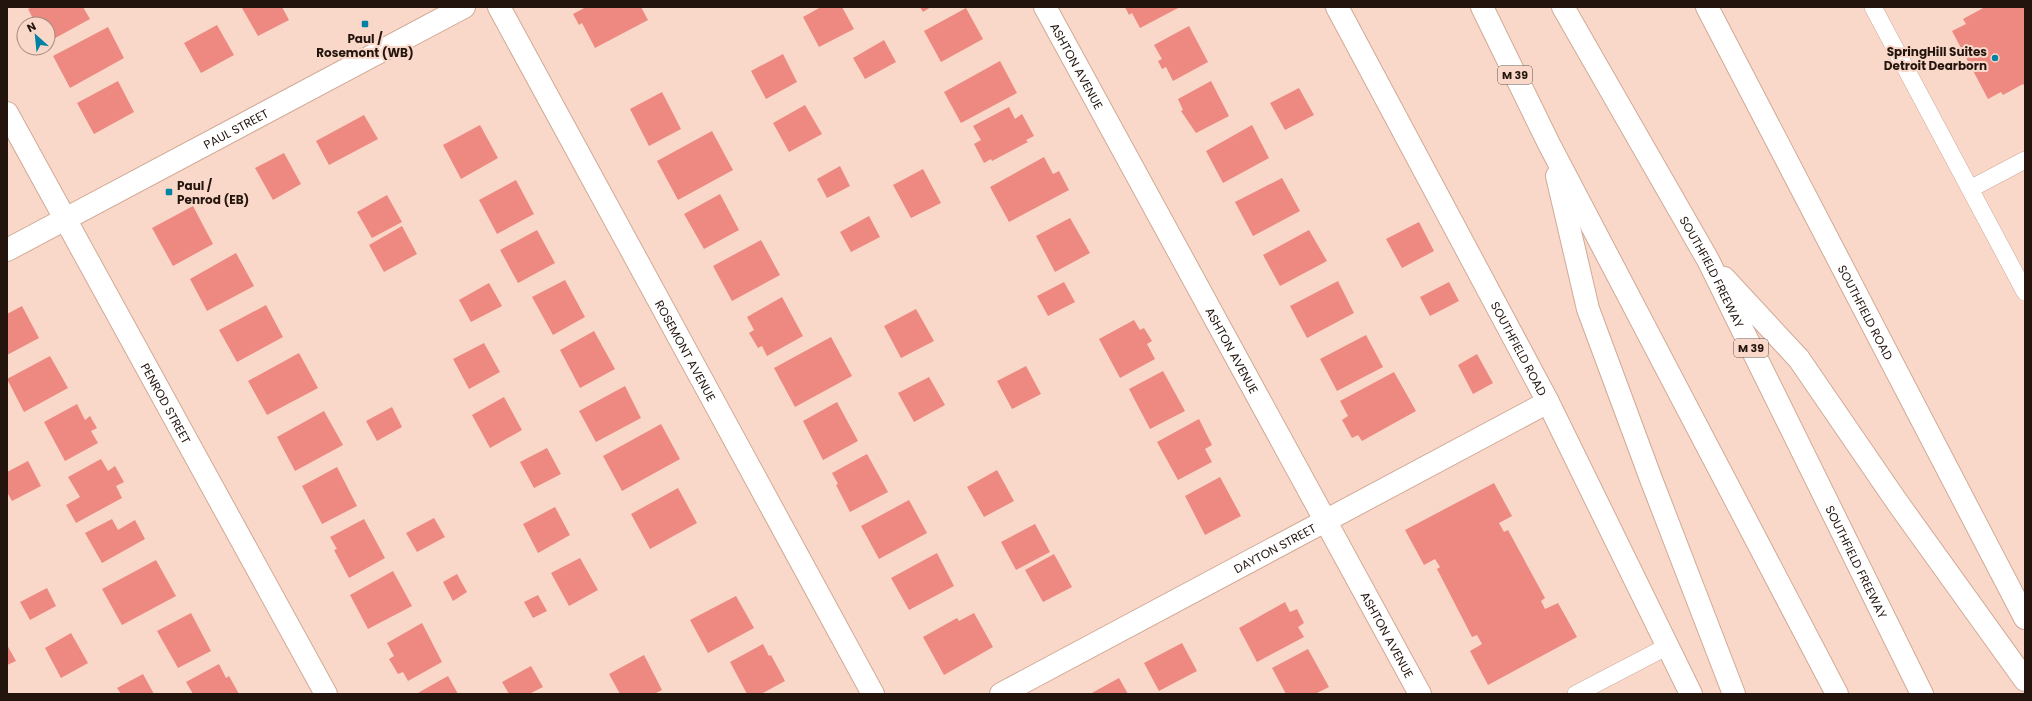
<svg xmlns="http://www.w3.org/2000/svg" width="2032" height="701" viewBox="0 0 2032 701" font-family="Poppins,sans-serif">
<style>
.building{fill:#ed8980}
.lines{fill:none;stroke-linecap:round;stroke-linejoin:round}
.lane-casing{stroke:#d1aa97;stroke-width:18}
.street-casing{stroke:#d1aa97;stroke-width:24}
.secondary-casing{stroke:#d1aa97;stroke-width:24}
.highway-casing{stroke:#d1aa97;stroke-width:24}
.lane{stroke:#fff;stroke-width:17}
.street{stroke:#fff;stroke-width:22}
.secondary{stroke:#fff;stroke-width:22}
.highway{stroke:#fff;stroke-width:22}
.poi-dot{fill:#0081a5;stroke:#f9d8c9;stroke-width:1.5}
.labels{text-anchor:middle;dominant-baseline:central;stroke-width:4;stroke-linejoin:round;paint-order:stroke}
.shield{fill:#f9d8c9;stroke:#635046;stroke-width:1}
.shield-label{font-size:11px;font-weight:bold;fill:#23150e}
.poi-label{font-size:12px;font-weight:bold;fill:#23150e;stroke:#f9d8c9}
.street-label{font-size:12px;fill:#23150e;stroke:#f9d8c9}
</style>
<rect width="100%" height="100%" fill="#f9d8c9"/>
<path class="building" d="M 33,7 L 83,7 L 90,19 L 48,42 L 48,24 L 36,24 L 28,9 Z
M 245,7 L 282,7 L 289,20 L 258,36 L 242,8 Z
M 586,7 L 641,7 L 648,20 L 595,48 L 582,23 L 579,25 L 573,14 Z
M 821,7 L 842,7 L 854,29 L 819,47 L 803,17 Z
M 920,7 L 931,7 L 923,12 Z
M 1125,7 L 1180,7 L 1140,28 L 1132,13 L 1129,15 Z
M 1985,7 L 2025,7 L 2025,87 L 2023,84 L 2003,95 L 2001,92 L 1988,99 L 1952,31 L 1966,24 L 1963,19 Z
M 966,8 L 983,39 L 941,62 L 924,31 Z
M 217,25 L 234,55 L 201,73 L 184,43 Z
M 1189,26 L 1208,62 L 1173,81 L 1166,67 L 1162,69 L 1158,61 L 1162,59 L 1154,45 Z
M 108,27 L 124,58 L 70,88 L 53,56 Z
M 884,40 L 896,62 L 865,79 L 853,58 Z
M 783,54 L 797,82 L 766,99 L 751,71 Z
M 1000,61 L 1017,93 L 961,123 L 944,92 Z
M 118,81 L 134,112 L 94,134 L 77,103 Z
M 1211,81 L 1229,116 L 1196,133 L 1181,111 L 1183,110 L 1178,99 Z
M 1299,88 L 1314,115 L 1285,130 L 1270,103 Z
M 662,92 L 681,129 L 649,146 L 630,109 Z
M 805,105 L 822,134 L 789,152 L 773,123 Z
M 1009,107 L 1015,119 L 1022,114 L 1034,136 L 1026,140 L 1028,142 L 992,161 L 991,159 L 984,163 L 974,144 L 981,140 L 973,126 Z
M 364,115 L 378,139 L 329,165 L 316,141 Z
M 480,125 L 498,158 L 461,179 L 443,145 Z
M 1252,125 L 1269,158 L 1223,183 L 1206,151 Z
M 712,131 L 733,170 L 678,200 L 657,161 Z
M 284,153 L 301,184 L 273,200 L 255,168 Z
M 1044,157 L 1053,174 L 1059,171 L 1069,190 L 1009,222 L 990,187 Z
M 840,166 L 850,186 L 827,198 L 817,179 Z
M 923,169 L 941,203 L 911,218 L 893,185 Z
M 1282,178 L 1300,211 L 1253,236 L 1235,202 Z
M 516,180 L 534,214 L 497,234 L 479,200 Z
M 720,194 L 739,230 L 704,249 L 684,214 Z
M 387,195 L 402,222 L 372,238 L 357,212 Z
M 193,206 L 213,244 L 173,266 L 152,228 Z
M 869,216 L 880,237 L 851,252 L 840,232 Z
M 1070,218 L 1090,253 L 1055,272 L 1036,236 Z
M 1419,222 L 1434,251 L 1402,268 L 1386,239 Z
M 402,226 L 417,254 L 384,272 L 369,245 Z
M 537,230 L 555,263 L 518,283 L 500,250 Z
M 1309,230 L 1327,261 L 1280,286 L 1263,255 Z
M 761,240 L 780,275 L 732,301 L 713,266 Z
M 236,253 L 254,286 L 207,311 L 190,279 Z
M 565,280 L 585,317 L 553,335 L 532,297 Z
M 1338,281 L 1354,313 L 1307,338 L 1290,306 Z
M 1064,282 L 1075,302 L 1048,316 L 1037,296 Z
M 1449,282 L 1459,301 L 1430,316 L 1420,297 Z
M 489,283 L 502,306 L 471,322 L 459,300 Z
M 782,297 L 803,336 L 767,356 L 762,346 L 758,348 L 749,333 L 754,330 L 747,317 Z
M 266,305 L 283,337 L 237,362 L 219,330 Z
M 22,306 L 39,338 L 7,355 L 7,314 Z
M 916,309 L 934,341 L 901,358 L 884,326 Z
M 1134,320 L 1140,330 L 1144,328 L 1152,341 L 1147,344 L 1155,359 L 1120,378 L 1099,339 Z
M 594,331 L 615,369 L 580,388 L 560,350 Z
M 1366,335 L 1383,367 L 1337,391 L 1320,359 Z
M 831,337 L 852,376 L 795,407 L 774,368 Z
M 484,343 L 500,372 L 469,389 L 453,359 Z
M 299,353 L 318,388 L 267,415 L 248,381 Z
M 1477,354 L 1493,383 L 1473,394 L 1458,365 Z
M 50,356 L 68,388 L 24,412 L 7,379 Z
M 1026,366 L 1041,394 L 1012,409 L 997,381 Z
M 1163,371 L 1185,411 L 1150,429 L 1129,389 Z
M 1394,372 L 1416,411 L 1362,441 L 1358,435 L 1352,438 L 1342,420 L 1348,416 L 1340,401 Z
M 929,377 L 945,405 L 914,422 L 898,393 Z
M 625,386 L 641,418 L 596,442 L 579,411 Z
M 504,397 L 522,430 L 490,448 L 472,415 Z
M 837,402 L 858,441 L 823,460 L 803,421 Z
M 77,404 L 85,420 L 90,416 L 97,428 L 91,431 L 98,443 L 65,461 L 44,422 Z
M 392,407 L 402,427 L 377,441 L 366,421 Z
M 324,411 L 343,445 L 295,471 L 277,437 Z
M 1199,419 L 1212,445 L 1205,449 L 1212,462 L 1178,480 L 1157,442 Z
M 661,424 L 680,459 L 622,491 L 603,456 Z
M 547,448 L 561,474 L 534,488 L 520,462 Z
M 867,454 L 888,492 L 850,512 L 836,485 L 838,484 L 832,473 Z
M 101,459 L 108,471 L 115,466 L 124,482 L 116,486 L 122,498 L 76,523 L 66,505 L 80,497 L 68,477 Z
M 28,461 L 41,486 L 12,501 L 7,492 L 7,472 Z
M 337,467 L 357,506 L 322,524 L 302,486 Z
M 997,470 L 1014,501 L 984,517 L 967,487 Z
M 1220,477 L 1241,516 L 1205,535 L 1185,496 Z
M 1494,483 L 1512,516 L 1499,523 L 1504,532 L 1508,530 L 1545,598 L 1541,601 L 1545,609 L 1558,603 L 1577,637 L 1488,685 L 1470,651 L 1482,644 L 1477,635 L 1472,637 L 1437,569 L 1440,567 L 1435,559 L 1424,565 L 1405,530 Z
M 678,488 L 697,523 L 650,549 L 631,514 Z
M 909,500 L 927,533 L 879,559 L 861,526 Z
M 555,507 L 570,535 L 538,553 L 523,524 Z
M 434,518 L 445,537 L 417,552 L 406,533 Z
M 112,519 L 118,530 L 135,520 L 145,539 L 102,563 L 85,533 Z
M 364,519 L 385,558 L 349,578 L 334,550 L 337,549 L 330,537 Z
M 1035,524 L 1050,552 L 1016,570 L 1001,542 Z
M 937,553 L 954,586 L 909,610 L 891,578 Z
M 1054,554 L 1072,587 L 1043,602 L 1025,570 Z
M 580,558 L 598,590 L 569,606 L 551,573 Z
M 156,560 L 176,596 L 122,625 L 102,589 Z
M 393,571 L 412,606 L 368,629 L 350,595 Z
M 457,574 L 467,592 L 453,601 L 443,582 Z
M 47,588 L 56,606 L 30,620 L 20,602 Z
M 538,595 L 547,611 L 533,618 L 524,602 Z
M 736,596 L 754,628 L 708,653 L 690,620 Z
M 1285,602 L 1290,612 L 1297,609 L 1304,623 L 1298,627 L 1304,637 L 1257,662 L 1239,628 Z
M 191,613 L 211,651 L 178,668 L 157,631 Z
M 974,613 L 993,647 L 944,675 L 923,637 L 957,618 L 959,621 Z
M 422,623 L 442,662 L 408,681 L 403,672 L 398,674 L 389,659 L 394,656 L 387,643 Z
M 71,633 L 88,663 L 61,678 L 45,648 Z
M 1182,643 L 1197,671 L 1159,691 L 1144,663 Z
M 763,644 L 769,656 L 771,655 L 785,681 L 761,694 L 747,694 L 730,662 Z
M 7,645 L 16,661 L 7,665 Z
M 1308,649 L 1329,687 L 1315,694 L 1286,694 L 1272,668 Z
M 644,655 L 662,690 L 654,694 L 620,694 L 609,674 Z
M 219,664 L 226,678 L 229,676 L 239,694 L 193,694 L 186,682 Z
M 531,666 L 543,687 L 529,694 L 509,694 L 502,682 Z
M 143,674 L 154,694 L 121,694 L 117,688 Z
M 448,676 L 458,694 L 416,694 Z
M 1119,678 L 1128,694 L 1090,694 Z"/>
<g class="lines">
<g class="lane-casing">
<path id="lane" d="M 1873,7 L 1970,189 L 2025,160
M 1970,189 L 2025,292
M 1576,694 L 1668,646"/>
</g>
<g class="street-casing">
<g id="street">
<path id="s1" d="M 499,7 L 873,694"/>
<path id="s2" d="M 1045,7 L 1420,694"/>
<path id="s3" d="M 7,113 L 326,694"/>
<path id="s4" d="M 1001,694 L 1548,402"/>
</g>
</g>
<g class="secondary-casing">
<g id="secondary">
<path id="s5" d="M 1337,7 L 1548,402 L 1691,694"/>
<path id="s6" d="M 1707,7 L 2025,618"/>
<path id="s7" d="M 7,250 L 464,7"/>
</g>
</g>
<g class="highway-casing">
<g id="highway">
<path d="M 1482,7 L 1549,144 L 1837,694"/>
<path id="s8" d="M 1563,7 L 1708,260 L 1922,694"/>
<path d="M 1557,176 L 1588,309 L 1651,479 L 1734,694"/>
<path d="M 1724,278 L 1799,359 L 1897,502 L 2025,680"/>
</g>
</g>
<use href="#lane" class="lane"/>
<use href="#street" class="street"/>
<use href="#secondary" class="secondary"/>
<use href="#highway" class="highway"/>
</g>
<g class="poi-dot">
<rect x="361" y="20" width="8" height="8" rx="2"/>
<circle cx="1995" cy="58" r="4"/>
<rect x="165" y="188" width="8" height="8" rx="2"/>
</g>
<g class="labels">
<g class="shield">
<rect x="1498" y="66" width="34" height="18" rx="3"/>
<rect x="1734" y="339" width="34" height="18" rx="3"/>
</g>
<g class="shield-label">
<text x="1515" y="75">M 39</text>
<text x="1751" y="348">M 39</text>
</g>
<g class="poi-label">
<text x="365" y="38">Paul /<tspan x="365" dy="14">Rosemont (WB)</tspan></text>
<text x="1987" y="51" text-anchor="end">SpringHill Suites<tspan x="1987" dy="14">Detroit Dearborn</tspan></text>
<text x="177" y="185" text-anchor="start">Paul /<tspan x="177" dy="14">Penrod (EB)</tspan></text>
</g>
<g class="street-label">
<text stroke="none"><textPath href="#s2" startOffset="67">ASHTON AVENUE</textPath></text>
<text stroke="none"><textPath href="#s7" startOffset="259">PAUL STREET</textPath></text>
<text stroke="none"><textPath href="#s8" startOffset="304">SOUTHFIELD FREEWAY</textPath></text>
<text stroke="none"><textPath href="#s6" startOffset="344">SOUTHFIELD ROAD</textPath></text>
<text stroke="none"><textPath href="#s5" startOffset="387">SOUTHFIELD ROAD</textPath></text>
<text stroke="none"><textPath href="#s2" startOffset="391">ASHTON AVENUE</textPath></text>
<text stroke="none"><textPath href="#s1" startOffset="391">ROSEMONT AVENUE</textPath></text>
<text stroke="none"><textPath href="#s3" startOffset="331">PENROD STREET</textPath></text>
<text stroke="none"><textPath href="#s4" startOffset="310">DAYTON STREET</textPath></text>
<text stroke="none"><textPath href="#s8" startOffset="628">SOUTHFIELD FREEWAY</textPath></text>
<text stroke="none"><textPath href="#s2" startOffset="715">ASHTON AVENUE</textPath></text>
</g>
</g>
<rect width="2032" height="701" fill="none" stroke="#23150e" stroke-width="16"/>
<g transform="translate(36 36) rotate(333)"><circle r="19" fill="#f9d8c9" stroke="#a38a7e"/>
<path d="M0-3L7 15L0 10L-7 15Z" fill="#0081a5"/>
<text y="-6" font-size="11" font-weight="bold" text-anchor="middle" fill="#23150e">N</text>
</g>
</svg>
